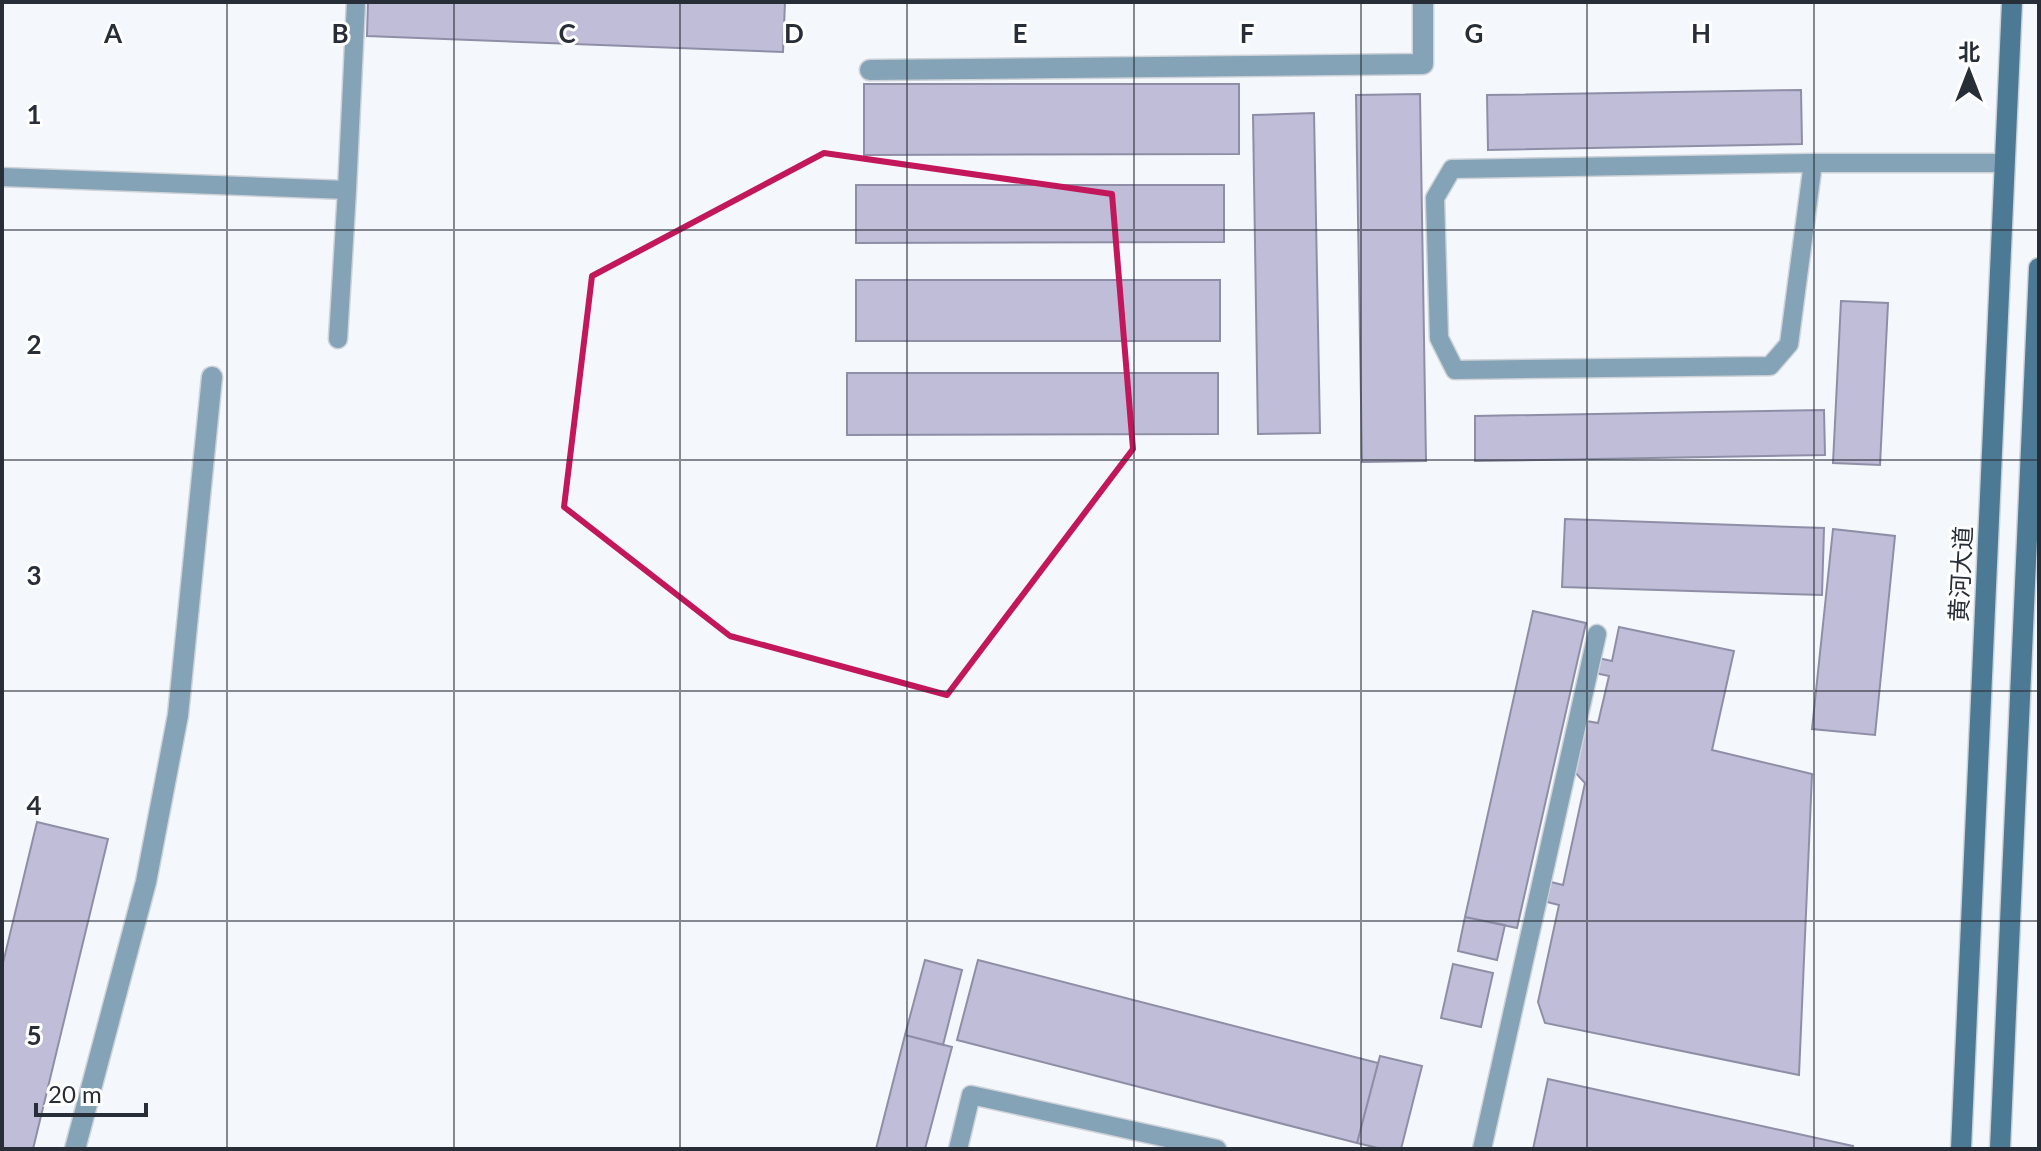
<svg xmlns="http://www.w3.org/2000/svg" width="2041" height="1151" viewBox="0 0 2041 1151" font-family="Lato,'Noto Sans SC',sans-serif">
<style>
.building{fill:#bfbdd7;stroke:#8f8ea7;stroke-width:2}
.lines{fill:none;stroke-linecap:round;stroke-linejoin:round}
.lane-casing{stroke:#cfd3d9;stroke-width:21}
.street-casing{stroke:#cfd3d9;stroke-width:23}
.secondary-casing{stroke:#cfd3d9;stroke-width:23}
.lane{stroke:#84a3b6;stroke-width:18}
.street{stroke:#84a3b6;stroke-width:20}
.secondary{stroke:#4c7a95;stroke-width:20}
.marked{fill:none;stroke:#c2185b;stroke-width:6;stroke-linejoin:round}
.grid{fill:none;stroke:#282e37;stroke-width:2;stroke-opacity:0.55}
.labels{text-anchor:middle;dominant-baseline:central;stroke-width:6;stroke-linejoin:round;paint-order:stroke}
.street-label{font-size:24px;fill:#282e37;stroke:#fff}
.grid-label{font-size:26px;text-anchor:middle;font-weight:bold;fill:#282e37;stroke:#fff;stroke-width:6;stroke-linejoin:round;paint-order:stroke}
</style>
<rect width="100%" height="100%" fill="#f4f7fc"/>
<path class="building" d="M 368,2 L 785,2 L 783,52 L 367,36 Z
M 864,84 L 1239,84 L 1239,154 L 864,155 Z
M 1801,90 L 1802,144 L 1488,150 L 1487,95 Z
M 1420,94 L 1426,461 L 1362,462 L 1356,95 Z
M 1314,113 L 1320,433 L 1258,434 L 1253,115 Z
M 856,185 L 1224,185 L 1224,242 L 856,243 Z
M 856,280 L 1220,280 L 1220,341 L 856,341 Z
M 1841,301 L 1888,303 L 1880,465 L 1833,463 Z
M 847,373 L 1218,373 L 1218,434 L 847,435 Z
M 1824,410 L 1825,455 L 1475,461 L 1475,416 Z
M 1565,519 L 1824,528 L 1822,595 L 1562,587 Z
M 1833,529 L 1895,536 L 1875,735 L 1812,729 Z
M 1533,611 L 1586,623 L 1517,928 L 1465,917 Z
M 1619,627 L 1734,651 L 1712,750 L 1812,774 L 1799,1075 L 1545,1023 L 1538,1002 L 1559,905 L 1547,902 L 1551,882 L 1563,885 L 1585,783 L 1571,768 L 1581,720 L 1598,723 L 1609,676 L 1595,673 L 1598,658 L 1612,661 Z
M 37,822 L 108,839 L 33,1149 L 2,1149 L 2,967 Z
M 1465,917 L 1505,925 L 1497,960 L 1458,951 Z
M 925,960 L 962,970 L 943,1045 L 905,1035 Z
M 978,960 L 1378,1063 L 1357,1143 L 957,1040 Z
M 1453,964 L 1493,973 L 1481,1027 L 1441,1018 Z
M 905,1035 L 952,1047 L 925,1149 L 876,1149 Z
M 1380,1056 L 1422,1066 L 1401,1149 L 1382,1149 L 1357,1143 Z
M 1548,1079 L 1853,1146 L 1852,1149 L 1533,1149 Z"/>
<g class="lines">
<g class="lane-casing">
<path id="lane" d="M 1813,163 L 1789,344 L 1770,366 L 1455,370 L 1439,338 L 1435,198 L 1452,169 Z
M 1813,163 L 2005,163
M 2,177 L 347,190
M 338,339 L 347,190 L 356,2
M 958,1149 L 971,1095 L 1217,1149
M 1482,1149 L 1597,634"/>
</g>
<g class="street-casing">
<path id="street" d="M 870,70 L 1423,64 L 1423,2
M 75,1149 L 146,882 L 178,715 L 212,377"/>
</g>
<g class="secondary-casing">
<path id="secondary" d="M 1961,1149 L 2012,2
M 2000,1149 L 2039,268"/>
</g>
<use href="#lane" class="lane"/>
<use href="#street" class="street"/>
<use href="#secondary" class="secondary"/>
</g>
<path class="marked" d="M 824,153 L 1112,194 L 1133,449 L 947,695 L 730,636 L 564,507 L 592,276 Z"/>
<path class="grid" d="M 227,2 L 227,1149M 454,2 L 454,1149M 680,2 L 680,1149M 907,2 L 907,1149M 1134,2 L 1134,1149M 1361,2 L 1361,1149M 1587,2 L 1587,1149M 1814,2 L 1814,1149M 2,230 L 2039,230M 2,460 L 2039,460M 2,691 L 2039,691M 2,921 L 2039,921"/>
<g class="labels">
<g class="street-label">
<text transform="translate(1960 574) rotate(-87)">黄河大道</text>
</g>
</g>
<g class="grid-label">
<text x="113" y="43">A</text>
<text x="340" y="43">B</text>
<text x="567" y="43">C</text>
<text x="794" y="43">D</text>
<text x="1020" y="43">E</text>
<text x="1247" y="43">F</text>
<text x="1474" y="43">G</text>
<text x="1701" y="43">H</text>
<text x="34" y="124">1</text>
<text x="34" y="354">2</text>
<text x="34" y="585">3</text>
<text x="34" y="815">4</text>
<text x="34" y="1045">5</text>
</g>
<rect width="2041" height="1151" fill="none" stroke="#282e37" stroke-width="8"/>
<g transform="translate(1969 72)" stroke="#ffffff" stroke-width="6" paint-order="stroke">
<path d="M0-6L14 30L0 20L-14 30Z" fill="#282e37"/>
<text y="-12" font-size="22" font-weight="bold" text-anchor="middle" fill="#282e37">北</text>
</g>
<path d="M36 1103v12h110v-12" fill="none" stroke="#282e37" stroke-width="4"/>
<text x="48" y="1103" font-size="24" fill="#282e37" stroke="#ffffff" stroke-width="6" paint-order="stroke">20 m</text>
</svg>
